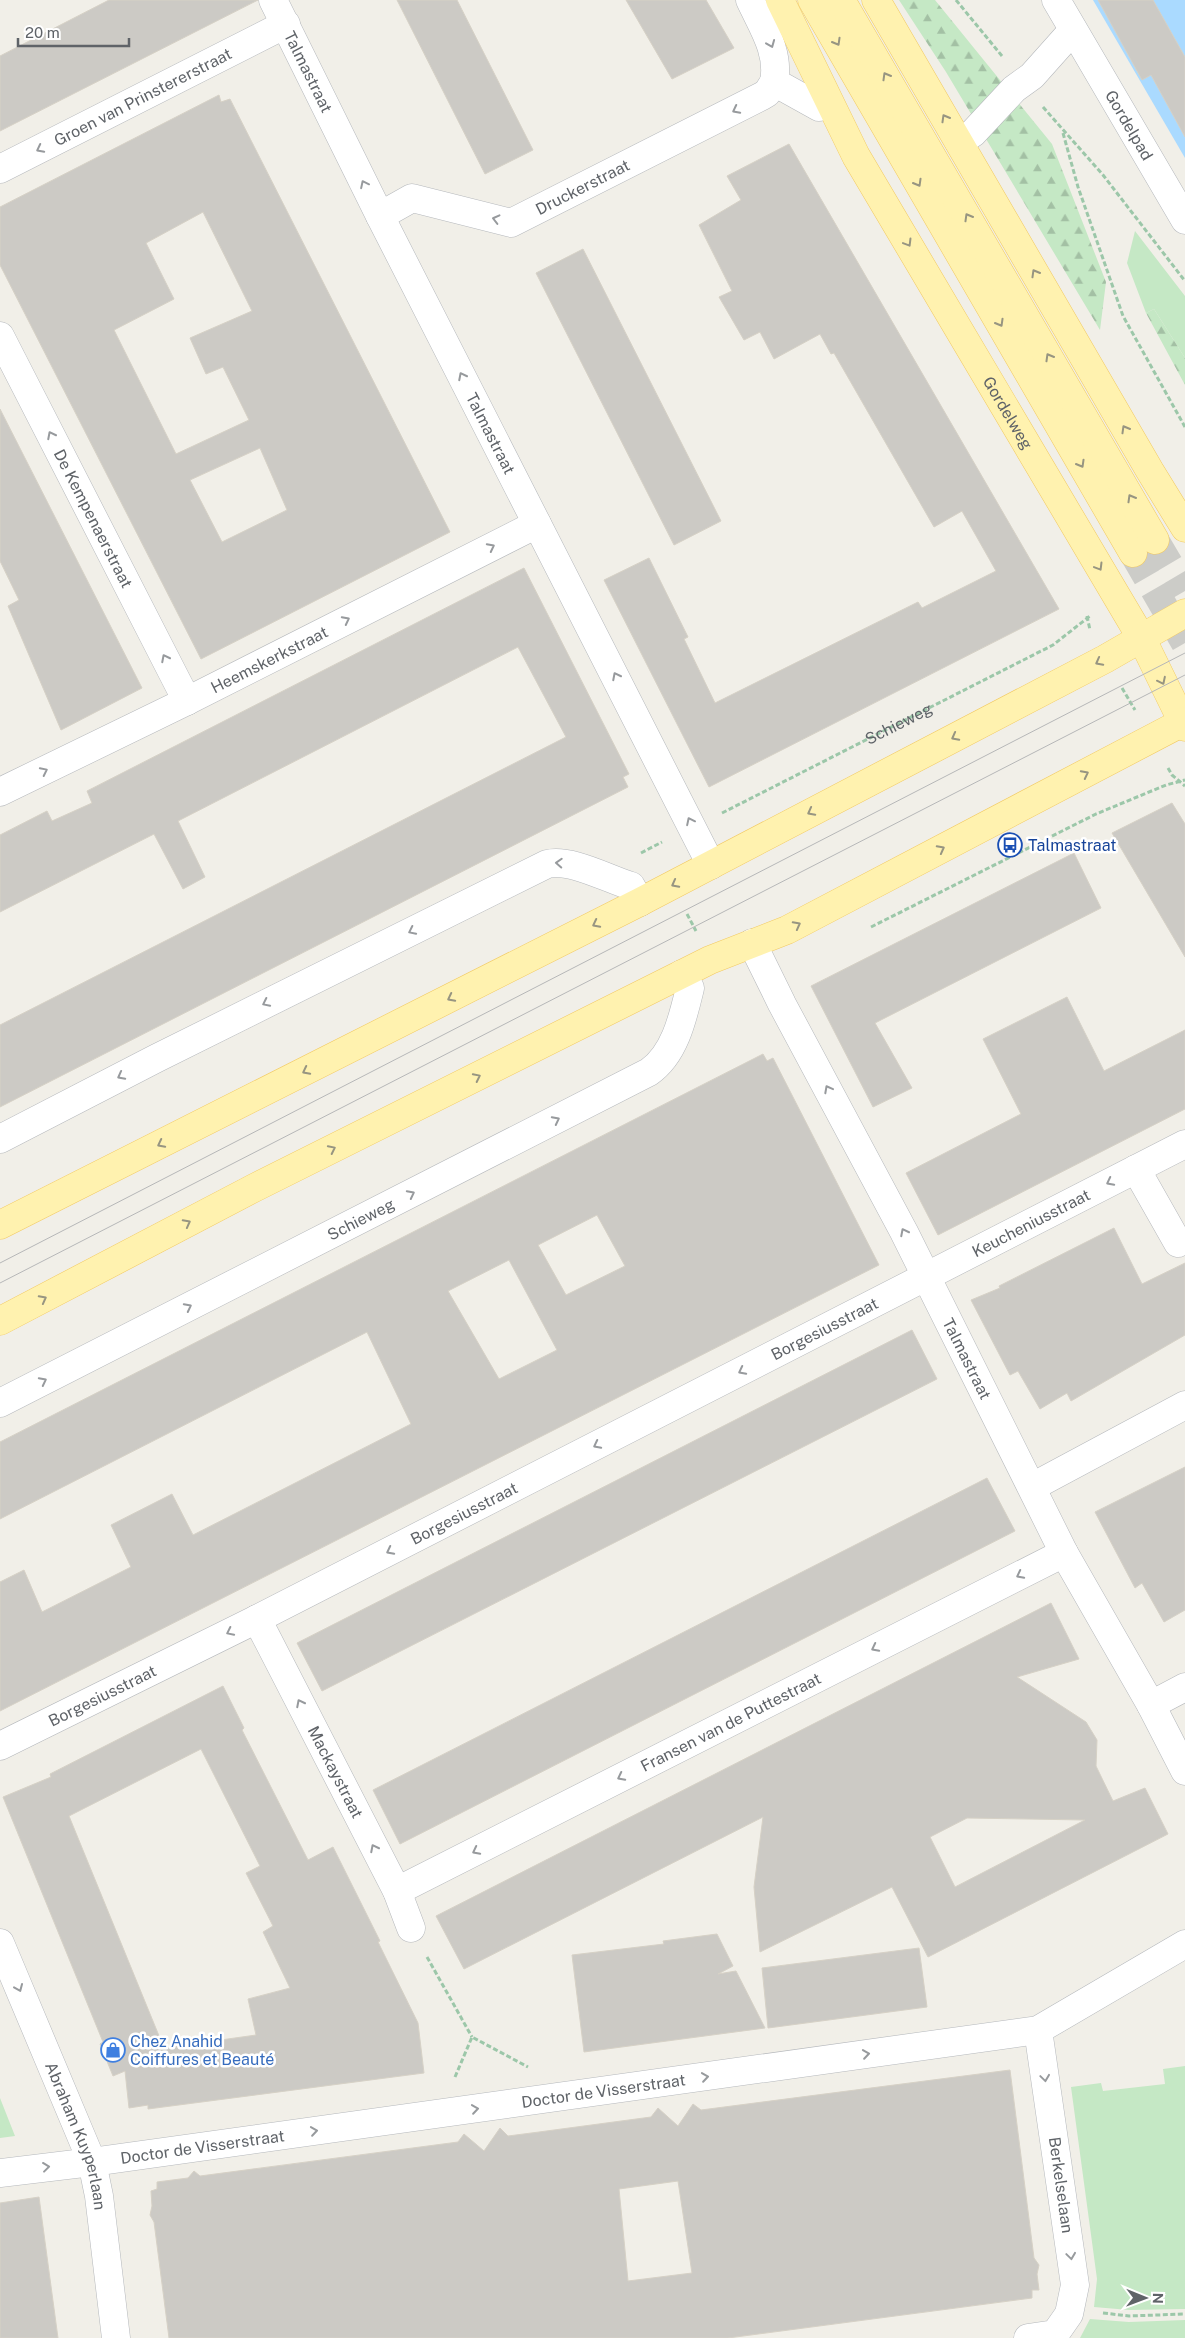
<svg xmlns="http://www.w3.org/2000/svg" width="1185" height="2338" viewBox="0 0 1185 2338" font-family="'Public Sans',sans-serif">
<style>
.green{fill:#c5e8c5}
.forest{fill:url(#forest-firs)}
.water{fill:#aadaff}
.building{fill:#cccac5;stroke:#d6d1c6;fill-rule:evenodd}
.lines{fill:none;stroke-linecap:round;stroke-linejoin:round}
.major-tunnel{stroke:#ccccc8;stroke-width:28;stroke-dasharray:28 14;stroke-linecap:butt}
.minor-casing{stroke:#b5b8bc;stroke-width:29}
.major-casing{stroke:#f2c960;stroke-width:29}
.path{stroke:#9cc7a9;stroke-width:3;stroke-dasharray:5 2.5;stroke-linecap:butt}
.minor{stroke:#fff;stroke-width:28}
.major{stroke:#fff2af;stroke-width:28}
.tram{stroke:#b6b7b8;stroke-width:1}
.oneway{stroke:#979581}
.oneway2{stroke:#979a9d}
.labels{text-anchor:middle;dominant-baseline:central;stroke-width:5;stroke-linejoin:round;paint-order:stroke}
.street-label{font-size:16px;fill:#5f6368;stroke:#fff}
.transit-label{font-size:16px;fill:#164399;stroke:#fff;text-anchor:start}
.shop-label{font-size:16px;fill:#366cbe;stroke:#fff;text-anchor:start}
</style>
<defs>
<pattern id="forest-firs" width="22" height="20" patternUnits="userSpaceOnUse" patternTransform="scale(1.25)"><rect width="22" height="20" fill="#c5e8c5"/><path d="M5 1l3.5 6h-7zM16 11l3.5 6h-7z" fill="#a3c0a4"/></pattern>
</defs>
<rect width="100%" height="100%" fill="#f1efe8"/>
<path class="green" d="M 1135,231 L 1185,296 L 1185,358 L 1154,309 L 1146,313 L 1127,263 Z
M 1185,2066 L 1185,2309 L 1129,2310 L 1094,2307 L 1097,2279 L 1071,2087 L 1101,2083 L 1103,2091 L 1165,2084 L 1163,2069 Z
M 0,2098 L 15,2136 L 0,2138 Z
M 1090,2319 L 1129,2322 L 1185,2320 L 1185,2338 L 1080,2338 Z"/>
<path class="forest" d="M 899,0 L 935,0 L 1052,144 L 1106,282 L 1100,330 L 946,72 Z
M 1154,309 L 1185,358 L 1185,385 L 1146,313 Z"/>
<path class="water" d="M 1093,0 L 1185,0 L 1185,158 Z"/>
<path class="building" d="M 109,0 L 258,0 L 0,131 L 0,56 Z
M 397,0 L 457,0 L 533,150 L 485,174 Z
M 626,0 L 706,0 L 734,48 L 672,79 Z
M 1098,0 L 1153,0 L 1185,57 L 1185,137 L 1151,75 L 1142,80 Z
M 219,95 L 221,102 L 230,99 L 450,532 L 201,659 L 0,265 L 0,207 ZM 203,212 L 252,311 L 190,338 L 206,374 L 223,367 L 249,420 L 176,454 L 114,330 L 174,299 L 146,243 ZM 260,448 L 287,510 L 222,542 L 190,480 Z
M 789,144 L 1059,609 L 709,787 L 604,580 L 649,558 L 688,637 L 684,639 L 715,703 L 918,602 L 922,608 L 996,571 L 962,511 L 934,527 L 834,353 L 831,354 L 820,334 L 774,359 L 760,332 L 744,340 L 719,297 L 732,291 L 699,225 L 741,200 L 727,176 Z
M 583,249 L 721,521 L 674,545 L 536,273 Z
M 0,409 L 142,688 L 61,730 L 8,606 L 19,600 L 0,561 Z
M 524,568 L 629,774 L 623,777 L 628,787 L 0,1107 L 0,1025 L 566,737 L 518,647 L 178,821 L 205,877 L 183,889 L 154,834 L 0,912 L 0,835 L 47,811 L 52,821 L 92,803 L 87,791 Z
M 1172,803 L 1185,824 L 1185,957 L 1112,833 Z
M 1074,853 L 1101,908 L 875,1023 L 912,1088 L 873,1107 L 811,986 Z
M 1067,997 L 1104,1071 L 1185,1030 L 1185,1109 L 938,1235 L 906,1173 L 1021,1114 L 983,1039 Z
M 763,1054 L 767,1061 L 773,1058 L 879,1265 L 0,1711 L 0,1582 L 24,1570 L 42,1612 L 131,1567 L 111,1525 L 172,1494 L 193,1535 L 411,1424 L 367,1332 L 0,1519 L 0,1442 ZM 597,1215 L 625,1266 L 566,1295 L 538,1245 ZM 509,1260 L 557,1350 L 499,1379 L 448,1291 Z
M 1114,1228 L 1142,1284 L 1185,1263 L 1185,1335 L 1071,1401 L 1067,1393 L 1040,1409 L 1018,1371 L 1010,1375 L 971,1300 L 1000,1288 L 999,1286 Z
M 912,1330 L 937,1379 L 322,1691 L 297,1643 Z
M 1185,1467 L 1185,1610 L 1164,1622 L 1142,1583 L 1135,1588 L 1095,1512 Z
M 987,1478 L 1015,1531 L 400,1844 L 373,1790 Z
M 1051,1603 L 1079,1659 L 1017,1677 L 1086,1722 L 1097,1740 L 1096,1766 L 1113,1801 L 1145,1788 L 1168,1834 L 928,1957 L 892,1887 L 760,1952 L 754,1887 L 763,1817 L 464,1969 L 436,1916 ZM 967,1818 L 1085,1820 L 955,1887 L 930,1837 Z
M 223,1686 L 244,1728 L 242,1730 L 308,1860 L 333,1847 L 380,1941 L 378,1942 L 418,2023 L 424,2073 L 148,2109 L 148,2105 L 129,2108 L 125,2071 L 113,2076 L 100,2044 L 103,2042 L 3,1797 L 51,1777 L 50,1774 ZM 201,1749 L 260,1866 L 246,1873 L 273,1926 L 263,1932 L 290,1988 L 248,1999 L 256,2035 L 164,2048 L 69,1816 Z
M 717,1934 L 733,1966 L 718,1974 L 736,1971 L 765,2028 L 584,2052 L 572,1955 L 664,1944 L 663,1941 Z
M 919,1948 L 927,2007 L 768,2028 L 762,1968 Z
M 1010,2070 L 1034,2258 L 1039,2265 L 1037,2274 L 1039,2290 L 1032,2290 L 1032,2298 L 728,2338 L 169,2338 L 154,2222 L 150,2215 L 152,2206 L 151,2191 L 157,2189 L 157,2182 L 188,2178 L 194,2171 L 200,2176 L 458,2142 L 464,2134 L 484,2151 L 500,2128 L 508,2136 L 539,2132 L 651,2117 L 658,2108 L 678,2126 L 693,2104 L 701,2110 ZM 678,2181 L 692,2273 L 628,2281 L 619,2189 Z
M 39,2197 L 58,2338 L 0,2338 L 0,2203 Z"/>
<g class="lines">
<path class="major-tunnel" d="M 1155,540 L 1185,591
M 1133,553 L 1185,643"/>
<g class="minor-casing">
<g id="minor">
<path id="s2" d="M 273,0 L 380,216 L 711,865"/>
<path d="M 750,0 C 762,26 780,52 774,82 L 819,107 L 829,102"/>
<path id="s3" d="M 1056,0 L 1185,220"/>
<path d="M 959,142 L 973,133 L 1014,89 L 1032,76 L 1073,30"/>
<path id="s4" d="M 0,169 L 286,24"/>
<path id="s5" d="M 380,216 L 412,198 L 511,223 L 762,96 L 767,93 L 774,82"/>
<path id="s6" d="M 0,336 L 187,701"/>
<path id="s7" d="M 0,792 L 187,701 L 537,524"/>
<path id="s8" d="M 752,943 L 782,1004 L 904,1232 L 1064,1553 L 1151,1705 L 1185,1771"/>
<path d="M 0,1139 L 157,1058 L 547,864 C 570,858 608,879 631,886 L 640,902"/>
<path d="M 1136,1169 L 1178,1243"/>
<path id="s9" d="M 0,1403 L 649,1072 C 675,1054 683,1017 690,988 L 682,974"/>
<path d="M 1032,1487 L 1185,1405"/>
<path id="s10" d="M 257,1619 L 397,1891 L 411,1928"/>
<path d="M 1151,1705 L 1185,1687"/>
<path id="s11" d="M 0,1746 L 257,1619 L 1185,1144"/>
<path id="s12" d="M 397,1891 L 1064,1553"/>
<path id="s13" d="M 0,1943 L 92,2162 L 99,2196 L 116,2338"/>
<path id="s14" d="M 0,2173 L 92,2162 L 1038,2030 L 1185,1944"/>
<path d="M 1028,2338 L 1055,2334 L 1069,2314 L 1075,2285 L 1038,2030"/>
</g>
</g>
<g class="major-casing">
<g id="major">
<path id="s15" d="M 780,0 L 856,156 L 1142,639 L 1185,727"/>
<path d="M 812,0 L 1133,553"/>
<path d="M 841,0 L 1155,540"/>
<path d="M 876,0 L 1150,471 L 1185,528"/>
<path d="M 0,1225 L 640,902 L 1105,659 L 1185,613"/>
<path d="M 0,1321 L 254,1188 L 710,960 L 787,930 L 1185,721"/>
</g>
</g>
<g class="path">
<path d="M 956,0 L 1002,56"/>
<path d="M 1043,107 L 1103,175 L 1185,281"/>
<path d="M 1063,133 L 1078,187 L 1123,316 L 1185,427"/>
<path d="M 1087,616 L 1090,630"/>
<path d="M 1122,688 L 1135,710"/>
<path d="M 1168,768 L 1172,775 L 1185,786"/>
<path id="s1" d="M 722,813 L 1053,645 L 1090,616"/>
<path d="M 641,853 L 662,842"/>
<path d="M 687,914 L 696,931"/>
<path d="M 871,927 L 1096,814 L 1166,785 L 1185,780"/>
<path d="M 427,1957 L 472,2037"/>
<path d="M 455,2077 L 472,2037 L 528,2067"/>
<path d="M 1103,2313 L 1129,2316 L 1185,2314"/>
</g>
<use href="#minor" class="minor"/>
<use href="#major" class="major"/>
<path class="tram" d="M 0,1263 L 1185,653
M 0,1283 L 1185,675"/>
</g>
<defs><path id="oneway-chevron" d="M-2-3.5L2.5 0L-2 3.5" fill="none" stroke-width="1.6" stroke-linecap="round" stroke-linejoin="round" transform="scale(1.25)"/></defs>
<g class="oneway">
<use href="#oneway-chevron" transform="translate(837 42) rotate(60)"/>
<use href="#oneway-chevron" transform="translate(886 76) rotate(-120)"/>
<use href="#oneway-chevron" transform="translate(945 118) rotate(-120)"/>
<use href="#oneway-chevron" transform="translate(918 183) rotate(60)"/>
<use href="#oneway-chevron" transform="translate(968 217) rotate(-120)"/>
<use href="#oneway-chevron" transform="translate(908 243) rotate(59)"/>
<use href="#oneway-chevron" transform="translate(1035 273) rotate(-120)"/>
<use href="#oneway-chevron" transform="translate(1000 323) rotate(60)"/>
<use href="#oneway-chevron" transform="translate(1049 357) rotate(-120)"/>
<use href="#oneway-chevron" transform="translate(1125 429) rotate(-120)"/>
<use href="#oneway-chevron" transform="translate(1081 464) rotate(60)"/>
<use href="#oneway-chevron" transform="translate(1131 498) rotate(-120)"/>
<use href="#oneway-chevron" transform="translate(1099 567) rotate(59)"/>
<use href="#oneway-chevron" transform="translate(1099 662) rotate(152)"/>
<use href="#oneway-chevron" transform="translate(1162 681) rotate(64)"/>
<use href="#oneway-chevron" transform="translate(955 737) rotate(152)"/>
<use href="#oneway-chevron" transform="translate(1085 774) rotate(-27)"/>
<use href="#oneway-chevron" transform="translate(811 812) rotate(152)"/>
<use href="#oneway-chevron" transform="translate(941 849) rotate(-28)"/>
<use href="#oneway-chevron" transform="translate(675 884) rotate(152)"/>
<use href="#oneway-chevron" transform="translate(596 924) rotate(153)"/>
<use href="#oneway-chevron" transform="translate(797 925) rotate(-28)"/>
<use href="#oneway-chevron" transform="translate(451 998) rotate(153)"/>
<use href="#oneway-chevron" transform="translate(306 1071) rotate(153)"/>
<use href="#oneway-chevron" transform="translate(477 1077) rotate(-26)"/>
<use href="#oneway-chevron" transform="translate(161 1144) rotate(153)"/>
<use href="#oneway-chevron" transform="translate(332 1149) rotate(-26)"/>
<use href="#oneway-chevron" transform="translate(187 1223) rotate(-28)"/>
<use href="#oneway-chevron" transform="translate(43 1299) rotate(-28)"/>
</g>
<g class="oneway2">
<use href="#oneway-chevron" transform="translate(771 44) rotate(68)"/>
<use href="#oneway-chevron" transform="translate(736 110) rotate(153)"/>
<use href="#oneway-chevron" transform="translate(40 149) rotate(153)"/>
<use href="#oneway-chevron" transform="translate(364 184) rotate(-116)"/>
<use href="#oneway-chevron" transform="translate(496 219) rotate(-166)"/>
<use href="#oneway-chevron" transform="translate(462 376) rotate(-117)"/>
<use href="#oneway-chevron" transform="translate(51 435) rotate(-117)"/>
<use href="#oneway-chevron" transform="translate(491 547) rotate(-27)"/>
<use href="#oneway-chevron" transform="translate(346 620) rotate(-27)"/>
<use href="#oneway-chevron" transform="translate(165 658) rotate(-117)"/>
<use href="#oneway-chevron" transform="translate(616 676) rotate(-117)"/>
<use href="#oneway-chevron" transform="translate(44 771) rotate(-26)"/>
<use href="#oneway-chevron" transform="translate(690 821) rotate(-116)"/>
<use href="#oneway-chevron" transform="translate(559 863) rotate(-177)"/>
<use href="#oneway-chevron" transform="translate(412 931) rotate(154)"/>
<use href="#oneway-chevron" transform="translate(266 1003) rotate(154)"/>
<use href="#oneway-chevron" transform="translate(121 1076) rotate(152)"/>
<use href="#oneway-chevron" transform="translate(828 1089) rotate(-118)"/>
<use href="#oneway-chevron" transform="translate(556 1120) rotate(-27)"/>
<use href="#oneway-chevron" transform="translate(1110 1182) rotate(153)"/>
<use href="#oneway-chevron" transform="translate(411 1194) rotate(-27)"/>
<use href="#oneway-chevron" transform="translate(904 1232) rotate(-117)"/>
<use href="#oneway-chevron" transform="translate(188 1307) rotate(-27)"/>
<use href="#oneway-chevron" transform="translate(742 1371) rotate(153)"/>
<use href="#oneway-chevron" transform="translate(43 1381) rotate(-27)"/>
<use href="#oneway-chevron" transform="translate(597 1445) rotate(153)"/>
<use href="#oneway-chevron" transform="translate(390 1551) rotate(153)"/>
<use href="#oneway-chevron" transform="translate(1020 1575) rotate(153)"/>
<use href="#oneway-chevron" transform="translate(230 1632) rotate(154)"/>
<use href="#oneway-chevron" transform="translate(875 1648) rotate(153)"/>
<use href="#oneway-chevron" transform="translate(300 1703) rotate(-117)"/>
<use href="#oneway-chevron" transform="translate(621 1777) rotate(153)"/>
<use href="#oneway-chevron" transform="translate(374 1848) rotate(-117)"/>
<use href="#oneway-chevron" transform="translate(476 1851) rotate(153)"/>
<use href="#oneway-chevron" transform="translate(19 1988) rotate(67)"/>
<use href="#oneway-chevron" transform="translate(866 2054) rotate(-8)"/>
<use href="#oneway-chevron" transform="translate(705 2077) rotate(-8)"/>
<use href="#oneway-chevron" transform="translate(1045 2078) rotate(82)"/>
<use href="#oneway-chevron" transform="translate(475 2109) rotate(-8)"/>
<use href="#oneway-chevron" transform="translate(314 2131) rotate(-8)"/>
<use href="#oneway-chevron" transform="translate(46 2167) rotate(-7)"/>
<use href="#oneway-chevron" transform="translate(1071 2256) rotate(82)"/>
</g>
<defs>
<g id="bus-ring" transform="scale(1.25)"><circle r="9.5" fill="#fff" stroke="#1a4fb4" stroke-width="1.5"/><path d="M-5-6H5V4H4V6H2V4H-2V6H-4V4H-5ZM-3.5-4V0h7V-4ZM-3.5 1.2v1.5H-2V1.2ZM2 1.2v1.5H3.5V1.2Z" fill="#1a4fb4"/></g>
<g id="shop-ring" transform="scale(1.25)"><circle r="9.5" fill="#fff" stroke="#3f7fe0" stroke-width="1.5"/><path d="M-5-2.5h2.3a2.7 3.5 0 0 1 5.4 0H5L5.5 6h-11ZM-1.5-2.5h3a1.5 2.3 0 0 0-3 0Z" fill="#3f7fe0"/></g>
</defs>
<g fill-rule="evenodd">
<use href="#bus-ring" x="1010" y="845"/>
<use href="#shop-ring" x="113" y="2050"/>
</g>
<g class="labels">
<g class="street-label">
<text stroke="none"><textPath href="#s2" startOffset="80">Talmastraat</textPath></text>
<text stroke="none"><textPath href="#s4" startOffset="160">Groen van Prinstererstraat</textPath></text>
<text stroke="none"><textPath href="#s3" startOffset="145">Gordelpad</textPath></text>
<text stroke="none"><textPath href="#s5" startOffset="219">Druckerstraat</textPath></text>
<text stroke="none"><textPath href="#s15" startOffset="472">Gordelweg</textPath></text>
<text stroke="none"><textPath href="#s2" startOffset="485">Talmastraat</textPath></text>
<text stroke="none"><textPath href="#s6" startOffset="205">De Kempenaerstraat</textPath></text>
<text stroke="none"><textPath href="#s7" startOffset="300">Heemskerkstraat</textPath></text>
<text stroke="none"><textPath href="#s1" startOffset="198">Schieweg</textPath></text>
<text stroke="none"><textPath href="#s9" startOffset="405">Schieweg</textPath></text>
<text stroke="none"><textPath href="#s11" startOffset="1156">Keucheniusstraat</textPath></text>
<text stroke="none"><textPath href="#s11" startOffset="924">Borgesiusstraat</textPath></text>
<text stroke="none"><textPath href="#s8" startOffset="468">Talmastraat</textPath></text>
<text stroke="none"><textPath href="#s11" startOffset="519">Borgesiusstraat</textPath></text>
<text stroke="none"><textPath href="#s11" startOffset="114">Borgesiusstraat</textPath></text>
<text stroke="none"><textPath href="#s12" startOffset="374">Fransen van de Puttestraat</textPath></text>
<text stroke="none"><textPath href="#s10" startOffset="172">Mackaystraat</textPath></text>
<text stroke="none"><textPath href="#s14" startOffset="609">Doctor de Visserstraat</textPath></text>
<text stroke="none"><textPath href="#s13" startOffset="208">Abraham Kuyperlaan</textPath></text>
<text stroke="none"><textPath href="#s14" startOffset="204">Doctor de Visserstraat</textPath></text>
<text transform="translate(1061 2185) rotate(82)">Berkelselaan</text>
</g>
<g class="transit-label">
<text x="1028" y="845">Talmastraat</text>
</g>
<g class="shop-label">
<text x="130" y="2041">Chez Anahid<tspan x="130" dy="18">Coiffures et Beauté</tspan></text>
</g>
</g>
<g transform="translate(1145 2298) rotate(91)" stroke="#ffffff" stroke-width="4" paint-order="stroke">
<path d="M0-4L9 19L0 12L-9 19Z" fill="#5f6368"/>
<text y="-8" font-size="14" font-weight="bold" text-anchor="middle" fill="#5f6368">N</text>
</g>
<path d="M18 38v8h111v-8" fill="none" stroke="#5f6368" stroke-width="2.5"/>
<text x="25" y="38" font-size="15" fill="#5f6368" stroke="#ffffff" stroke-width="4" paint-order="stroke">20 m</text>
</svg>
